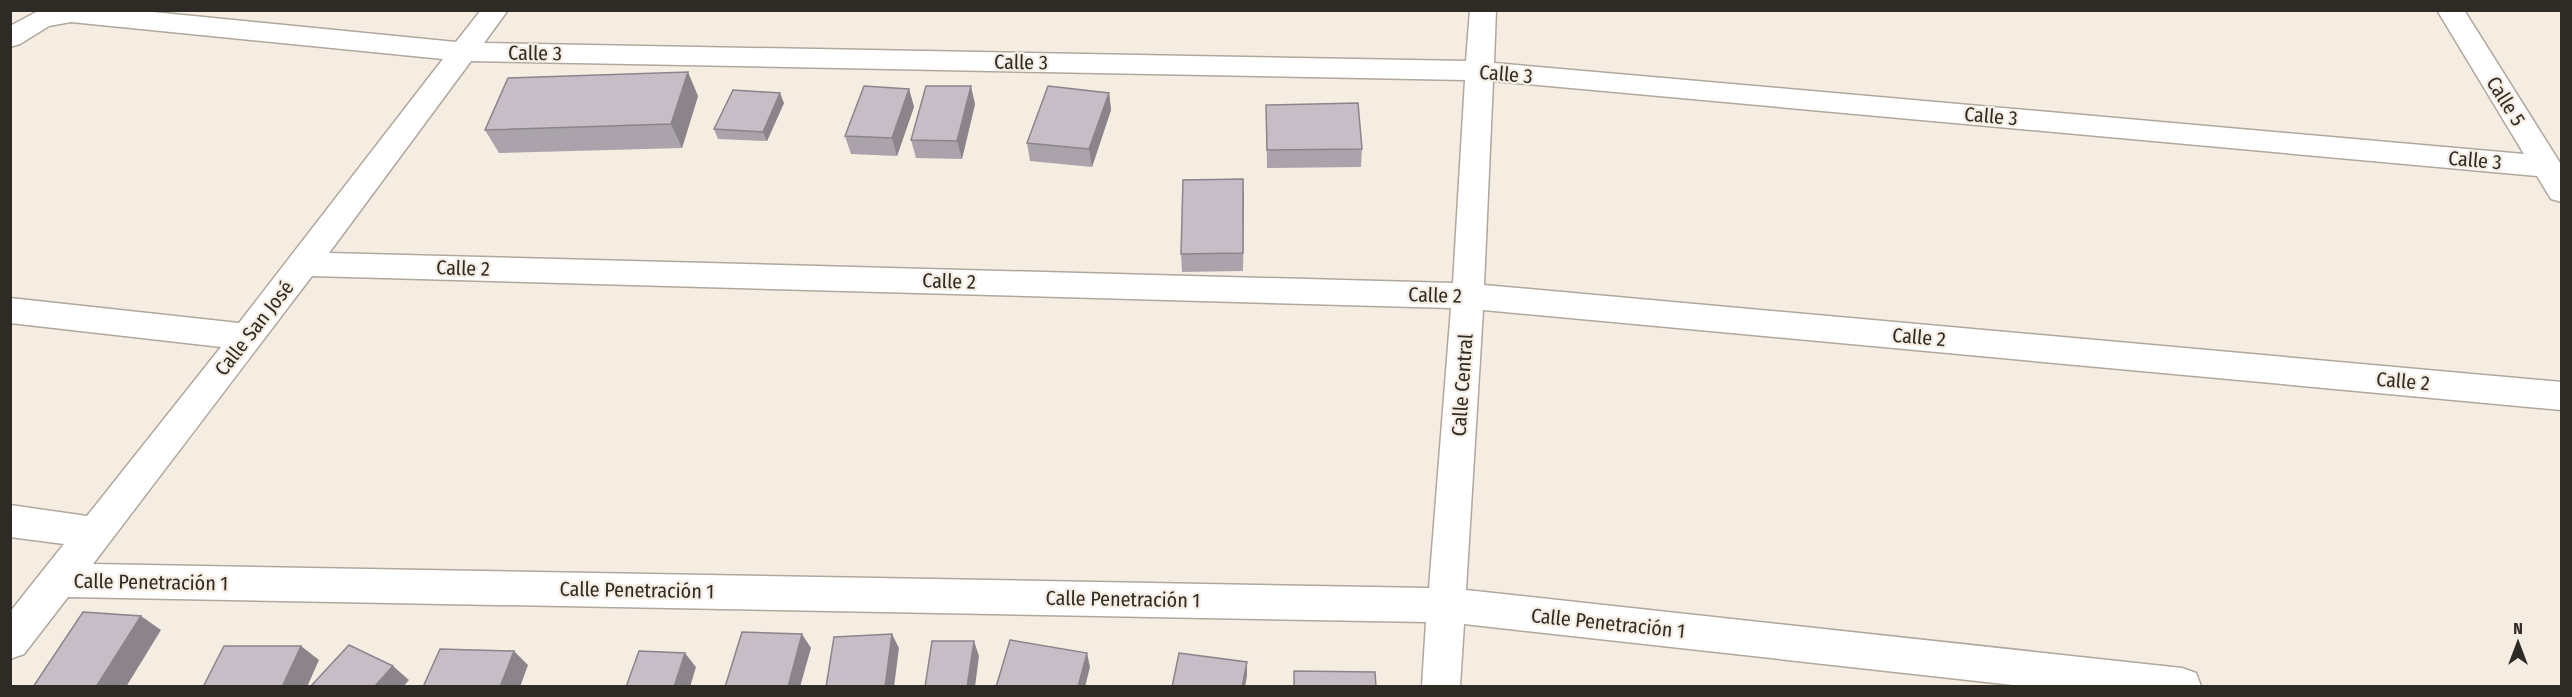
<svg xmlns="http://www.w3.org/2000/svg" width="2572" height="697" viewBox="0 0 2572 697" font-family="'Fira Sans Condensed',sans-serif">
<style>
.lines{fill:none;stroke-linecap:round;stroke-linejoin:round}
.minor-casing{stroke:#b0a79d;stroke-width:3}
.minor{fill:#fff;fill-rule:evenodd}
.wall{fill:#aaa3ab}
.shaded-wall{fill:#8b848b}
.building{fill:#c6bdc7;stroke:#8b848b;stroke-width:1.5}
.labels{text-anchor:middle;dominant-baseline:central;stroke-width:4.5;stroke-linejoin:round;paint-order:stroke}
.street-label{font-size:20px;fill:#2e2a26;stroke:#f6ede2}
</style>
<rect width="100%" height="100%" fill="#f6ede2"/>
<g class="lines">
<g class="minor-casing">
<path id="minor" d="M 40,10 L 133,10 L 456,42 L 481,10 L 508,10 L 484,43 L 1466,61 L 1470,10 L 1496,10 L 1494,63 L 2524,154 L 2437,10 L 2464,10 L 2562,166 L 2562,202 L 2551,199 L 2537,176 L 1493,81 L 1484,285 L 2562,382 L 2562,410 L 1483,310 L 1466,590 L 2182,668 L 2196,673 L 2201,686 L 2022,686 L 1464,624 L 1460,686 L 1422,686 L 1426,622 L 68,597 L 24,654 L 10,659 L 10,612 L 64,544 L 10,537 L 10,505 L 87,516 L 221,347 L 10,323 L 10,298 L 239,323 L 443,59 L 71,22 L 49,26 L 20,44 L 10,47 L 10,26 ZM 471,61 L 1465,80 L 1453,283 L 329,253 ZM 312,276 L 1451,308 L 1429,588 L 93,564 Z"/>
</g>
<use href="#minor" class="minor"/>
</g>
<path class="wall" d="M 909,89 L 914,107 L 897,156 L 851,154 L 845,136 Z
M 1109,93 L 1111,110 L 1092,167 L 1030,161 L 1027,143 Z
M 698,96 L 682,148 L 499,153 L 485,130 Z
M 784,103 L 767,141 L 718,139 L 714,129 Z
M 975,104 L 962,159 L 916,158 L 911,140 Z
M 1266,105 L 1362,149 L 1361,167 L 1267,168 Z
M 1243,179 L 1243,271 L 1182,272 L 1181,254 Z"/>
<path class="shaded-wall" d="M 688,72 L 698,96 L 682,148 L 671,124 Z
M 971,86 L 975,104 L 962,159 L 957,141 Z
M 909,89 L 914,107 L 897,156 L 892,138 Z
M 780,93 L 784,103 L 767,141 L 763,132 Z
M 1109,93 L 1111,110 L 1092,167 L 1089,149 Z
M 1243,179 L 1244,197 L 1243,271 Z
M 141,616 L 161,630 L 126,687 L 96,687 Z
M 802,634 L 811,648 L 800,687 L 788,687 Z
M 892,634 L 899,648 L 894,687 L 885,687 Z
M 974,641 L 979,656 L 975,687 L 967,687 Z
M 301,646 L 319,660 L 307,687 L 282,687 Z
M 514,651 L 528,665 L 520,687 L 500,687 Z
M 685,653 L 696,667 L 690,687 L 674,687 Z
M 1087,653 L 1090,667 L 1085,687 L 1078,687 Z
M 1247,662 L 1247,676 L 1245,687 L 1242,687 Z
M 393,666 L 409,680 L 403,687 L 374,687 Z"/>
<path class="building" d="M 688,72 L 671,124 L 485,130 L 508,78 Z
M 864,86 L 909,89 L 892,138 L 845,136 Z
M 926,86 L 971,86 L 957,141 L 911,140 Z
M 1048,86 L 1109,93 L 1089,149 L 1027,143 Z
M 733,90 L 780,93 L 763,132 L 714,129 Z
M 1358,103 L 1362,149 L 1267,150 L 1266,105 Z
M 1243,179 L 1243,253 L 1181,254 L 1183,180 Z
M 83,612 L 141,616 L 96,687 L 33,687 Z
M 742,632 L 802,634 L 788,687 L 725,687 Z
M 892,634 L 885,687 L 826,687 L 834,637 Z
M 1010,640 L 1087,653 L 1078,687 L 996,687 Z
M 932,641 L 974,641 L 967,687 L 925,687 Z
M 349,645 L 393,666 L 374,687 L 310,687 Z
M 224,646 L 301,646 L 282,687 L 203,687 Z
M 440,649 L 514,651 L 500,687 L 423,687 Z
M 639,651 L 685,653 L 674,687 L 626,687 Z
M 1179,653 L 1247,662 L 1242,687 L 1172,687 Z
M 1294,671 L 1375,672 L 1376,687 L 1294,687 Z"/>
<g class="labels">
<g class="street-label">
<text transform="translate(535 53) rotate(1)">Calle 3</text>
<text transform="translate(1021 62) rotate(1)">Calle 3</text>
<text transform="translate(1506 74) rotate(5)">Calle 3</text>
<text transform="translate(2506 101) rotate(58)">Calle 5</text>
<text transform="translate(1991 116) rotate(5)">Calle 3</text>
<text transform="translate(2475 160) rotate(5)">Calle 3</text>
<text transform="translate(463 268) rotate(2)">Calle 2</text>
<text transform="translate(949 281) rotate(2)">Calle 2</text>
<text transform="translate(1435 295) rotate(2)">Calle 2</text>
<text transform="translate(254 328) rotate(-52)">Calle San José</text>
<text transform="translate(1919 337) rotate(5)">Calle 2</text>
<text transform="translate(2403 381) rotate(5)">Calle 2</text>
<text transform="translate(1462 385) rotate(-86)">Calle Central</text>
<text transform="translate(151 582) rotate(1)">Calle Penetración 1</text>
<text transform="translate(637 590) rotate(1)">Calle Penetración 1</text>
<text transform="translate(1123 599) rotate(1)">Calle Penetración 1</text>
<text transform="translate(1608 623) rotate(6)">Calle Penetración 1</text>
</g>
</g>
<rect width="2572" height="697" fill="none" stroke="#2e2a26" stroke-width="24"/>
<g transform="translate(2518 643)" stroke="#f6ede2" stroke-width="4.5" paint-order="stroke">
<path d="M0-4.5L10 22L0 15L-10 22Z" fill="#2e2a26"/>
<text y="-9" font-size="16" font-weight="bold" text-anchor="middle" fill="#2e2a26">N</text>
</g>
</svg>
